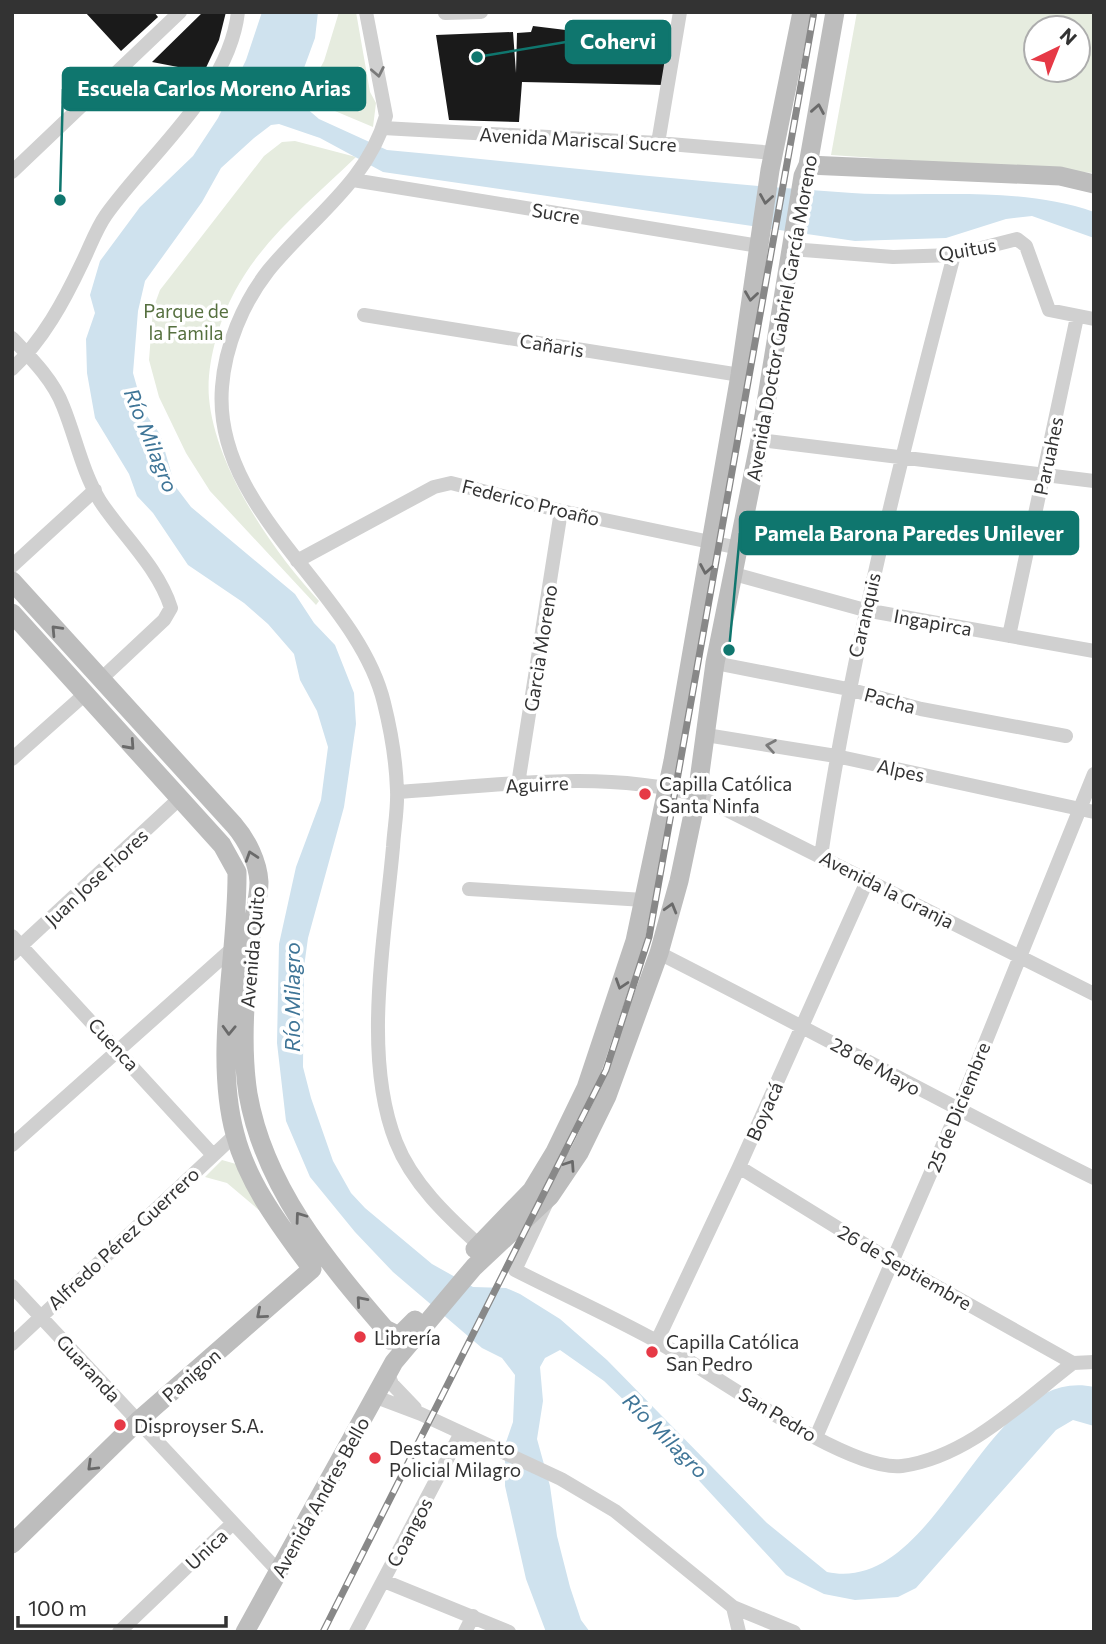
<svg xmlns="http://www.w3.org/2000/svg" width="1106" height="1644" viewBox="0 0 1106 1644" font-family="Commissioner,sans-serif">
<style>
.green{fill:#e6ecdf;fill-rule:evenodd}
.water{fill:#cfe2ee}
.building{fill:#1a1a1a}
.lines{fill:none;stroke-linecap:round;stroke-linejoin:round}
.street{stroke:#d0d0d0;stroke-width:14}
.secondary{stroke:#bdbdbd;stroke-width:19}
.rail-casing{stroke:#888;stroke-width:7}
.rail{stroke:#fff;stroke-width:4.5;stroke-dasharray:13;stroke-linecap:butt}
.oneway{stroke:#7a7a7a}
.oneway2{stroke:#6a6a6a}
.poi-dot{fill:#e63946;stroke:#fff;stroke-width:2.5}
.labels{text-anchor:middle;dominant-baseline:central;stroke-width:7;stroke-linejoin:round;paint-order:stroke}
.street-label{font-size:19px;fill:#333;stroke:#fff}
.park-label{font-size:19px;fill:#56703f;stroke:#fff}
.poi-label{font-size:19px;fill:#333;stroke:#fff;text-anchor:start}
.water-label{font-size:21px;font-style:italic;fill:#3f7597;stroke:#fff}
.leader{fill:none;stroke:#0f766e;stroke-width:2.5}
.callout-dot{fill:#0f766e;stroke:#fff;stroke-width:2.5}
.callout{fill:#0f766e;stroke:#0f766e;stroke-width:2.5}
.callout-label{font-size:21px;text-anchor:middle;font-weight:bold;fill:#fff}
</style>
<rect width="100%" height="100%" fill="#fff"/>
<path class="green" d="M 339,12 L 356,12 L 370,92 L 376,103 L 373,127 L 304,98 L 324,61 Z
M 857,12 L 1094,12 L 1094,173 L 831,155 ZM 1036,28 L 1078,28 L 1078,70 L 1036,70 Z
M 295,141 L 356,157 C 314,198 263,238 235,291 C 219,321 206,364 209,398 C 215,467 273,552 319,601 L 316,605 L 210,491 L 186,453 L 159,397 L 149,360 L 153,309 L 160,290 L 264,156 L 282,142 Z
M 222,1160 L 236,1164 L 260,1211 L 227,1183 L 205,1177 Z"/>
<path class="water" d="M 262,12 L 318,12 L 315,38 L 297,87 L 298,101 L 319,119 L 387,150 C 541,164 697,183 852,193 C 931,198 1018,185 1094,212 L 1094,238 L 1032,216 L 1006,219 L 946,238 L 855,241 L 383,172 L 320,138 L 279,124 L 271,125 L 254,138 L 221,168 L 202,202 L 145,281 L 138,311 L 133,373 L 144,412 L 160,434 L 175,486 L 191,507 L 295,594 L 314,623 L 335,645 L 354,693 L 356,724 L 344,807 L 308,938 L 304,967 L 303,1067 L 311,1098 L 333,1161 L 351,1193 L 365,1208 L 432,1264 L 473,1287 L 506,1288 L 520,1294 L 560,1319 L 607,1360 L 767,1523 L 827,1572 C 940,1596 984,1363 1094,1387 L 1094,1426 L 1073,1420 L 1056,1430 L 916,1588 L 898,1597 L 855,1600 L 824,1594 L 786,1575 L 633,1409 L 604,1381 L 560,1350 L 545,1358 L 540,1367 L 543,1401 L 537,1439 L 550,1486 L 557,1536 L 570,1587 L 581,1620 L 590,1632 L 546,1632 L 526,1579 L 505,1486 L 505,1445 L 513,1422 L 515,1375 L 502,1358 L 482,1348 L 393,1272 L 355,1232 L 310,1177 L 286,1121 L 277,1043 L 279,944 L 296,867 L 321,800 L 328,747 L 317,711 L 300,680 L 294,654 L 268,624 L 244,603 L 188,565 L 153,513 L 137,496 L 129,474 L 95,418 L 87,373 L 86,339 L 95,313 L 90,295 L 100,261 L 140,207 L 193,156 L 218,118 L 246,60 Z"/>
<path class="building" d="M 85,12 L 154,12 L 158,17 L 121,51 Z
M 203,12 L 226,12 L 219,40 L 204,72 L 152,62 Z
M 533,26 L 672,43 L 664,85 L 522,82 L 519,122 L 449,120 L 436,35 L 513,32 L 516,73 L 517,33 L 531,32 Z"/>
<g class="lines">
<path class="street" d="M 366,12 L 386,116 C 368,182 309,220 268,271 C 243,303 225,346 222,387 C 212,512 357,591 384,703 C 391,731 396,761 397,790 C 398,809 394,829 393,847 C 385,937 362,1057 396,1142 C 412,1183 447,1216 479,1245
M 445,13 L 481,12
M 383,128 L 658,143 L 774,153
M 658,143 L 680,12
M 12,172 L 180,12
M 353,180 L 759,246
M 791,249 L 893,257 L 954,255 L 1017,239 L 1026,246 L 1049,310 L 1094,319
M 364,315 L 740,375
M 12,338 C 31,358 53,380 63,406 C 76,438 82,471 100,501 C 123,536 158,567 171,608 L 164,620 L 101,679
M 12,369 C 43,340 64,301 82,263 C 90,247 96,229 106,215 C 150,153 229,91 238,12
M 760,440 L 1094,481
M 297,561 L 434,487 L 451,483 L 561,511 L 739,548
M 12,566 L 95,490
M 734,574 L 865,610 L 1094,651
M 1009,636 L 1077,317
M 715,663 L 848,689 L 921,709 L 1066,736
M 706,735 L 836,756 L 1094,812
M 12,759 L 84,695
M 518,784 L 561,511
M 397,792 C 496,786 601,769 697,795 L 1094,994
M 821,856 C 851,652 902,454 954,255
M 469,889 L 644,900
M 12,936 L 213,1155
M 659,953 C 805,1027 947,1105 1094,1178
M 12,954 L 179,799
M 12,1145 L 233,948
M 739,1167 L 893,1262 L 1073,1363
M 546,1204 L 515,1270 C 562,1294 611,1316 658,1342 C 709,1371 849,1473 902,1466 C 968,1457 1022,1402 1073,1363
M 12,1286 L 279,1572
M 657,1341 L 739,1167 L 868,879
M 12,1344 L 235,1135
M 1073,1363 L 1094,1362
M 388,1374 L 392,1384 L 415,1408
M 376,1397 L 421,1414 L 561,1479 L 615,1511 L 733,1607 L 794,1632
M 816,1437 L 958,1110 L 1094,774
M 384,1581 L 509,1632
M 733,1607 L 739,1632
M 119,1632 L 232,1524
M 356,1632 L 461,1433
M 465,1632 L 473,1616"/>
<path class="secondary" d="M 808,165 L 1060,176 L 1094,184
M 12,581 L 234,825 C 247,840 258,862 259,882 C 259,899 253,918 251,935 C 246,986 240,1043 248,1094 C 264,1186 326,1261 385,1329 L 390,1340
M 12,613 L 222,845 L 237,872 C 238,955 213,1053 235,1134 C 248,1185 282,1228 312,1269
M 475,1249 L 532,1190 L 555,1152 L 586,1088 L 635,941 L 673,761 L 740,375 L 770,170 L 802,12
M 385,1329 L 399,1336 L 415,1320
M 12,1544 L 138,1421 L 312,1269
M 245,1632 L 394,1362 L 474,1267 L 550,1196 L 579,1153 L 607,1096 L 659,953 L 679,881 L 697,795 L 715,663 L 760,440 L 803,176 L 808,165 L 835,12"/>
<g class="rail-casing">
<path id="rail" d="M 323,1632 L 606,1070 L 649,937 L 814,12"/>
</g>
<use href="#rail" class="rail"/>
</g>
<defs><path id="oneway-chevron" d="M-2-3.5L2.5 0L-2 3.5" fill="none" stroke-width="1.6" stroke-linecap="round" stroke-linejoin="round" transform="scale(1.75)"/></defs>
<g class="oneway">
<use href="#oneway-chevron" transform="translate(378 72) rotate(79)"/>
<use href="#oneway-chevron" transform="translate(771 746) rotate(-171)"/>
</g>
<g class="oneway2">
<use href="#oneway-chevron" transform="translate(818 109) rotate(-80)"/>
<use href="#oneway-chevron" transform="translate(766 199) rotate(99)"/>
<use href="#oneway-chevron" transform="translate(751 296) rotate(98)"/>
<use href="#oneway-chevron" transform="translate(706 569) rotate(100)"/>
<use href="#oneway-chevron" transform="translate(56 630) rotate(-133)"/>
<use href="#oneway-chevron" transform="translate(130 745) rotate(48)"/>
<use href="#oneway-chevron" transform="translate(251 856) rotate(-108)"/>
<use href="#oneway-chevron" transform="translate(671 908) rotate(-74)"/>
<use href="#oneway-chevron" transform="translate(621 984) rotate(108)"/>
<use href="#oneway-chevron" transform="translate(229 1030) rotate(92)"/>
<use href="#oneway-chevron" transform="translate(570 1165) rotate(-56)"/>
<use href="#oneway-chevron" transform="translate(300 1217) rotate(-126)"/>
<use href="#oneway-chevron" transform="translate(361 1301) rotate(-131)"/>
<use href="#oneway-chevron" transform="translate(261 1314) rotate(139)"/>
<use href="#oneway-chevron" transform="translate(92 1466) rotate(136)"/>
</g>
<g class="poi-dot">
<circle cx="645" cy="794" r="7"/>
<circle cx="360" cy="1337" r="7"/>
<circle cx="652" cy="1352" r="7"/>
<circle cx="120" cy="1425" r="7"/>
<circle cx="375" cy="1458" r="7"/>
</g>
<g class="labels">
<g class="street-label">
<text transform="translate(578 139) rotate(3)">Avenida Mariscal Sucre</text>
<text transform="translate(556 213) rotate(9)">Sucre</text>
<text transform="translate(967 249) rotate(-10)">Quitus</text>
<text transform="translate(781 318) rotate(-80)">Avenida Doctor Gabriel García Moreno</text>
<text transform="translate(552 345) rotate(9)">Cañaris</text>
<text transform="translate(1048 456) rotate(-78)">Paruahes</text>
<text transform="translate(531 502) rotate(14)">Federico Proaño</text>
<text transform="translate(864 615) rotate(-77)">Caranquis</text>
<text transform="translate(933 622) rotate(10)">Ingapirca</text>
<text transform="translate(540 648) rotate(-81)">Garcia Moreno</text>
<text transform="translate(890 700) rotate(15)">Pacha</text>
<text transform="translate(901 770) rotate(12)">Alpes</text>
<text transform="translate(537 784) rotate(-3)">Aguirre</text>
<text transform="translate(96 877) rotate(-43)">Juan Jose Flores</text>
<text transform="translate(887 889) rotate(27)">Avenida la Granja</text>
<text transform="translate(252 947) rotate(-85)">Avenida Quito</text>
<text transform="translate(114 1044) rotate(47)">Cuenca</text>
<text transform="translate(876 1066) rotate(29)">28 de Mayo</text>
<text transform="translate(958 1107) rotate(-68)">25 de Diciembre</text>
<text transform="translate(764 1111) rotate(-66)">Boyacá</text>
<text transform="translate(123 1238) rotate(-43)">Alfredo Pérez Guerrero</text>
<text transform="translate(905 1267) rotate(30)">26 de Septiembre</text>
<text transform="translate(89 1368) rotate(47)">Guaranda</text>
<text transform="translate(191 1375) rotate(-41)">Panigon</text>
<text transform="translate(778 1414) rotate(31)">San Pedro</text>
<text transform="translate(320 1497) rotate(-61)">Avenida Andres Bello</text>
<text transform="translate(409 1532) rotate(-62)">Coangos</text>
<text transform="translate(206 1549) rotate(-43)">Unica</text>
</g>
<g class="park-label">
<text x="186" y="310">Parque de<tspan x="186" dy="22">la Famila</tspan></text>
</g>
<g class="poi-label">
<text x="659" y="783">Capilla Católica<tspan x="659" dy="22">Santa Ninfa</tspan></text>
<text x="374" y="1337">Librería</text>
<text x="666" y="1341">Capilla Católica<tspan x="666" dy="22">San Pedro</tspan></text>
<text x="134" y="1425">Disproyser S.A.</text>
<text x="389" y="1447">Destacamento<tspan x="389" dy="22">Policial Milagro</tspan></text>
</g>
<g class="water-label">
<text transform="translate(152 440) rotate(68)">Río Milagro</text>
<text transform="translate(291 997) rotate(-90)">Río Milagro</text>
<text transform="translate(666 1435) rotate(45)">Río Milagro</text>
</g>
</g>
<path class="leader" d="M477 57L566 42M60 200L63 89M729 650L740 533"/>
<g class="callout-dot">
<circle cx="477" cy="57" r="7"/>
<circle cx="60" cy="200" r="7"/>
<circle cx="729" cy="650" r="7"/>
</g>
<g class="callout">
<rect x="566" y="21" width="104" height="42" rx="7"/>
<rect x="63" y="68" width="302" height="42" rx="7"/>
<rect x="740" y="512" width="338" height="42" rx="7"/>
</g>
<g class="callout-label">
<text x="618" y="49">Cohervi</text>
<text x="214" y="96">Escuela Carlos Moreno Arias</text>
<text x="909" y="541">Pamela Barona Paredes Unilever</text>
</g>
<rect width="1106" height="1644" fill="none" stroke="#333333" stroke-width="28"/>
<g transform="translate(1057 49) rotate(43)"><circle r="33" fill="#ffffff" stroke="#adadad" stroke-width="2"/>
<path d="M0-5L12 26L0 18L-12 26Z" fill="#e63946"/>
<text y="-10" font-size="19" font-weight="bold" text-anchor="middle" fill="#333333">N</text>
</g>
<path d="M18 1616v10h208v-10" fill="none" stroke="#333333" stroke-width="3.5"/>
<text x="28" y="1616" font-size="21" fill="#333333" stroke="#ffffff" stroke-width="5" paint-order="stroke">100 m</text>
</svg>
